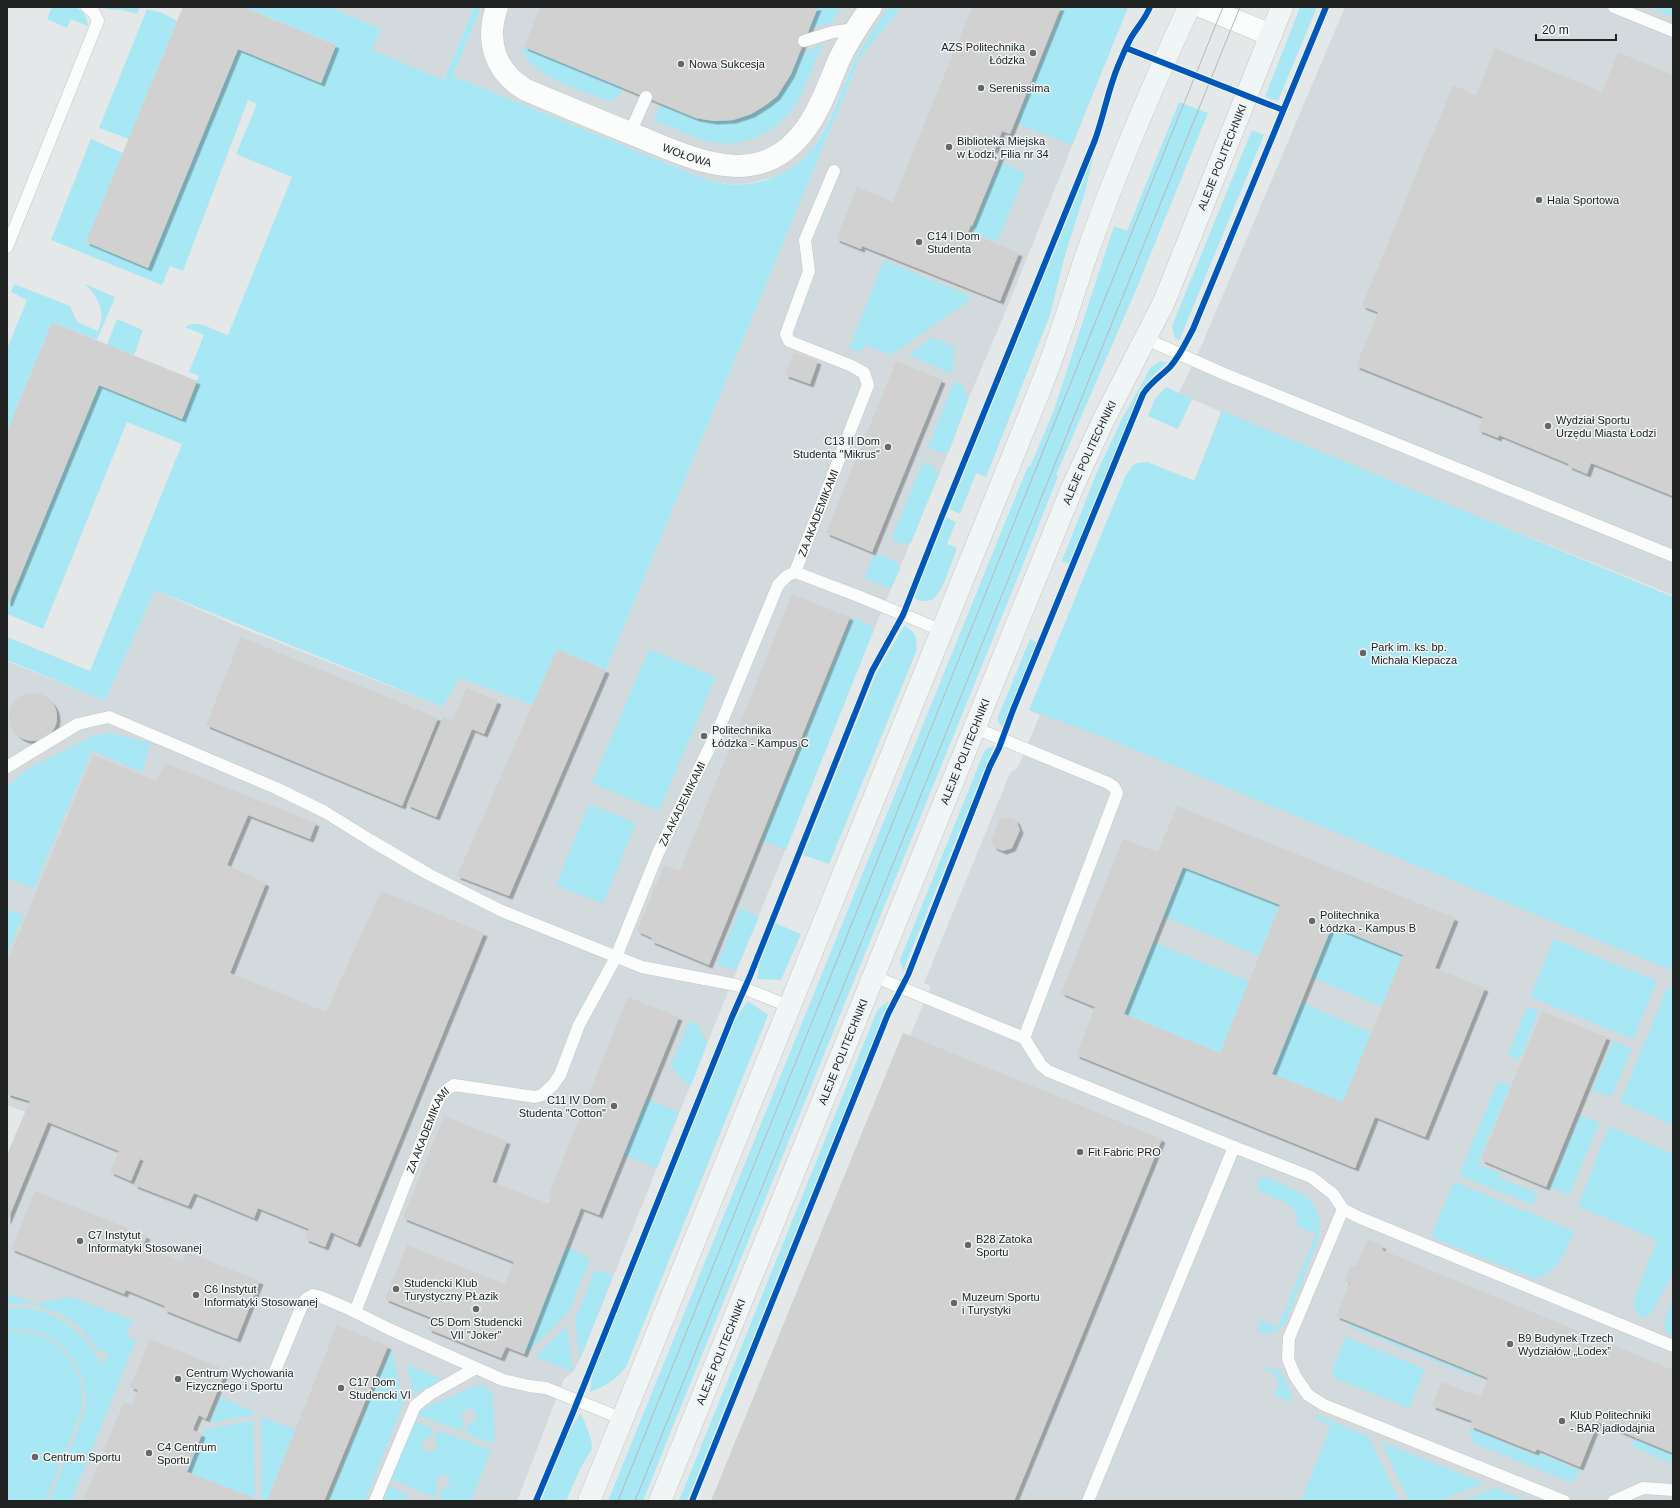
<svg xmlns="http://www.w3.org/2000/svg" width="1680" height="1508" viewBox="0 0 1680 1508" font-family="Helvetica,sans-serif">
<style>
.built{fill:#d2dadd}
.green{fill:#a8e7f4}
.building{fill:#d0d1d0;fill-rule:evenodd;filter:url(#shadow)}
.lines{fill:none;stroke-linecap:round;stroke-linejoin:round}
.lane-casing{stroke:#c4c6c7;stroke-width:13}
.street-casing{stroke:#c4c6c7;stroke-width:23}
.secondary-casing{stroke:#c4c6c7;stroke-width:23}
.lane{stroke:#fbfcfc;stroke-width:12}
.street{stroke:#fbfcfc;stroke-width:22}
.secondary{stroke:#f0f5f6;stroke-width:22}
.tram{stroke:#b7b8b8;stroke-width:1}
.cycleway-casing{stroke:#f1f6f7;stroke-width:8}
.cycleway{stroke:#0057b8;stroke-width:6}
.poi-dot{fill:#666868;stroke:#f1f6f7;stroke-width:1.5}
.labels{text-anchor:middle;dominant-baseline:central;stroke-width:3;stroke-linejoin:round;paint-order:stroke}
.poi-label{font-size:11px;fill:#212323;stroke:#f1f6f7;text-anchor:start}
.street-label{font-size:11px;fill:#212323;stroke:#f1f6f7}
</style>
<defs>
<filter id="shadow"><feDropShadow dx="3.5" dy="3.5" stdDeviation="0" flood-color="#0004"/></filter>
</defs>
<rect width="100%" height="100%" fill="#e5e8e9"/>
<path class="built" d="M 329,7 L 474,7 L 444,80 L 371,50 L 381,29 Z
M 481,7 L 889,7 L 863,46 L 852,66 L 826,126 L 812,150 L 802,161 L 788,171 L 776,177 L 745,184 L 729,184 L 712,181 L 688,172 L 453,76 Z
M 902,7 L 1128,7 L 1005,313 L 968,400 L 949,451 L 880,615 L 580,1359 L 573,1372 L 564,1379 L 517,1501 L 7,1501 L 7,1155 L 25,1112 L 7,1105 L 7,661 L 105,701 L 155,590 L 232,624 L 443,707 L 459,678 L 533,705 L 557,649 L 606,670 L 860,58 Z
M 1345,7 L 1650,7 L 1673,17 L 1673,595 L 1480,517 L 1673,597 L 1673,1501 L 711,1501 L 903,1033 L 910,1036 L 926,998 L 931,986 L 924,983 L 1010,773 L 1018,767 L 1040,715 L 1029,710 L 1186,502 L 1221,412 L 1179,393 L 1200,349 Z"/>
<path class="green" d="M 52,7 C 70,7 85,3 88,26 L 71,19 L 67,28 L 47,19 Z
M 106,7 L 140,7 L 137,14 L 123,10 L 105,9 Z
M 243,7 L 329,7 L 381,29 L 372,50 L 444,80 L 474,7 L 481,7 L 453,76 L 688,172 C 701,177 715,183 729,184 C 766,188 803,168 821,136 C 834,114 841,89 852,67 C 862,45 876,26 889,7 L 902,7 L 860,58 L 606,670 L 557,649 L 533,705 L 459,678 L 443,707 L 155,590 L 105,701 L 7,660 L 7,637 L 90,671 L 182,444 L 127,422 L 43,629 L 7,614 L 7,603 L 9,603 L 99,385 L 182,419 L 199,376 L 189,372 L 204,335 L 185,327 C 197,318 215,331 228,335 L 292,177 L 236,154 L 257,104 L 248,100 L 183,271 L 170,266 L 162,285 L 51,240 L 91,139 L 123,153 L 87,242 L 148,267 L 238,49 L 321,83 L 336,45 Z
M 818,7 L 841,7 L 831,24 L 809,28 Z
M 1063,7 L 1128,7 L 1072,145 L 1016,123 Z
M 1300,7 L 1317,7 L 1278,101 L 1265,97 Z
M 1650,7 L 1673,7 L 1673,16 L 1672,17 Z
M 147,9 L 162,13 L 177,21 L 129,139 L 99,128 Z
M 823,43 C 815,61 809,79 800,97 C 783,129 748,149 711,142 C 692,138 673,127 654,120 L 661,103 C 674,109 687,116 701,119 C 733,126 767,113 785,86 C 791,76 794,65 799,55 Z
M 520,47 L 524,47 L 623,87 L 619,95 L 613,100 L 605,100 C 574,87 536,79 520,47 Z
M 1179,102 L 1208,113 L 1138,285 L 1056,475 L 1058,476 L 1026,557 L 669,1436 L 643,1501 L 608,1501 L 1028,466 L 1030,467 L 1054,410 L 1114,226 L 1127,231 Z
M 1252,130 L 1264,135 L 1179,341 L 1175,338 L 1172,326 Z
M 1094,154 L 1085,192 L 1065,255 L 1050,315 L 986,477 L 976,473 L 960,514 L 949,509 Z
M 1000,162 L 1026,173 L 997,242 L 971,231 Z
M 884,260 L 970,296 L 969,301 L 891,355 L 865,345 L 861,352 L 849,348 Z
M 14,284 L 70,306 L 77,322 L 98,331 C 106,312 99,298 85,284 L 115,297 L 97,340 L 52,322 L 7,431 L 7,349 L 27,300 L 11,292 Z
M 117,319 L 143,330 L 134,355 L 107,345 Z
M 932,337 L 955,347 L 952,374 L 909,355 Z
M 1161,361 L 1167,362 L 1147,382 L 1140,392 L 1069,564 L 1062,561 L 1097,472 L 1122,419 L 1151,367 Z
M 954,381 L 962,384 L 968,400 L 949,451 L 942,453 L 928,448 Z
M 1166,387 L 1192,399 L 1178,429 L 1148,416 L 1155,399 Z
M 1222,411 L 1673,597 L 1673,971 L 1109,739 L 1029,710 L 1125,477 L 1132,466 L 1137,463 L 1147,462 L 1195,481 Z
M 923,462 L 935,467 L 938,475 L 911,543 L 903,544 L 891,540 Z
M 946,517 L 956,522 L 947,544 L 957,548 C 952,560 943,593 933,599 C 928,602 921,601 915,599 L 916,589 Z
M 875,553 L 896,562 L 900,569 L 891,589 L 864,578 Z
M 852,617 L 873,627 L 874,629 L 786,850 L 762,840 Z
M 904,626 C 916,631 918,640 916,652 L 829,864 L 803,855 L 876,674 Z
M 1030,639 L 1037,642 L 1002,727 L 998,721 L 998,717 Z
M 649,649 L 716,677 L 659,811 L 592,783 Z
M 111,733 L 150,743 L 143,772 L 92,751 L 34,888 L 7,878 L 7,790 L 8,786 L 26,770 L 95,735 Z
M 994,746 L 903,971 L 900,960 L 984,752 L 986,749 Z
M 589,804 L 636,823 L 603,904 L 556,885 Z
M 1183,867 L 1280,905 L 1259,956 L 1163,916 Z
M 740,908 L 759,917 L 736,970 L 717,965 Z
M 7,909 L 23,915 L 7,955 Z
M 775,923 L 801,934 L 781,980 L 757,979 L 760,961 Z
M 1332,926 L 1403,955 L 1382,1007 L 1311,977 Z
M 1554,939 L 1657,981 L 1633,1039 L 1530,997 Z
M 1152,942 L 1249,981 L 1220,1053 L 1124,1014 Z
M 1668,986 L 1673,988 L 1673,1125 L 1620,1102 Z
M 748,1001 L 768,1015 L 626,1367 C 616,1380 605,1386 590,1392 L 593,1371 L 735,1019 Z
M 889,1001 L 687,1501 L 679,1501 L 877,1011 L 883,1005 Z
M 1301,1002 L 1371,1033 L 1343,1102 L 1272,1074 Z
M 1527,1007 L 1539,1011 L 1520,1060 L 1508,1055 Z
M 689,1021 L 698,1025 L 707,1044 L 691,1085 L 686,1084 L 671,1066 Z
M 1613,1041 L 1632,1049 L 1611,1097 L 1592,1089 Z
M 1498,1081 L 1510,1086 L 1478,1164 L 1501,1174 L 1499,1178 L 1538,1193 L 1533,1205 L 1459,1175 Z
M 646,1099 L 679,1112 L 657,1168 L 624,1155 Z
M 1580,1115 L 1599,1123 L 1569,1195 L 1550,1187 Z
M 1609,1126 L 1672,1154 L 1673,1151 L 1673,1272 L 1654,1309 L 1650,1315 L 1640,1318 L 1634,1307 L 1634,1300 L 1657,1240 L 1578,1206 Z
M 1267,1177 L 1305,1195 L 1314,1205 L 1320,1220 L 1319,1238 L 1286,1322 L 1279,1330 L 1273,1333 L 1264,1334 L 1258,1332 L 1257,1329 L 1260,1320 L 1278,1327 L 1316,1234 L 1297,1226 C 1302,1203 1275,1199 1260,1192 L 1258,1189 L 1257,1182 L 1261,1178 Z
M 1454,1182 L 1574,1231 C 1565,1253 1559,1272 1535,1279 L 1433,1238 L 1433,1231 Z
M 566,1247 L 576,1251 L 590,1259 L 569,1312 L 526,1353 L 523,1352 Z
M 599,1270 L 613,1276 L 580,1359 L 575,1320 L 594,1272 Z
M 7,1293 L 35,1304 L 68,1297 L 74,1298 L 133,1320 L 126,1336 L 136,1340 L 71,1501 L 49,1501 L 85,1412 C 89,1380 73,1344 40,1333 C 30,1329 18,1329 7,1330 L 7,1309 C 46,1302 88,1331 102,1366 L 108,1353 L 97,1349 L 81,1328 L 61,1314 L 30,1304 L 7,1304 Z
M 1673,1300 L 1673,1336 L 1666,1333 C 1662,1320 1667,1312 1673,1300 Z
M 1351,1324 L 1477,1376 L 1476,1378 L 1350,1327 Z
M 567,1326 L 573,1372 L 535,1357 Z
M 7,1332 C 19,1332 32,1332 44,1337 C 72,1350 87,1382 81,1412 L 45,1501 L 7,1501 Z
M 1346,1337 L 1425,1369 L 1409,1408 L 1335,1378 L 1332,1371 Z
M 391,1347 L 403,1399 L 402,1407 L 365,1501 L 328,1501 Z
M 406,1364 L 444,1380 L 414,1394 Z
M 1263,1369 C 1283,1363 1290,1387 1292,1402 L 1274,1395 L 1279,1382 L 1276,1380 L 1277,1375 Z
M 478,1385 C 484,1385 488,1387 492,1392 L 495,1434 L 493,1444 L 465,1433 L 469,1424 L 478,1419 L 472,1408 L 460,1413 L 464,1421 L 461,1431 L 418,1415 L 423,1409 L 429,1406 Z
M 220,1397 L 254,1412 L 254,1415 L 210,1423 Z
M 581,1413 L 591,1439 L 592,1449 L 581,1467 L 566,1501 L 541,1501 L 569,1430 Z
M 1317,1415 L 1369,1437 L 1399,1501 L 1301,1501 L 1331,1426 L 1313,1418 Z
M 261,1416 L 295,1430 L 267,1501 L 262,1501 Z
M 253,1420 L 255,1498 L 187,1472 L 204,1430 Z
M 415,1422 L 433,1428 L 430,1437 L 421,1442 L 426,1453 L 438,1449 L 434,1439 L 438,1430 L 491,1450 L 471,1501 L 445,1501 L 439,1498 L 442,1489 L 451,1485 L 446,1474 L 435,1480 L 438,1488 L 434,1497 L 391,1479 Z
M 1469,1428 L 1537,1456 L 1539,1453 L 1580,1470 L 1576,1478 L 1570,1482 L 1473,1443 Z
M 1634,1439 L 1673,1455 L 1673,1464 L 1632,1446 Z
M 1381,1442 L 1484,1483 L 1439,1501 L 1409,1501 Z
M 389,1486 L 408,1495 L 406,1501 L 383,1501 Z
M 1495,1488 L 1527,1501 L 1462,1501 Z"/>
<path class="building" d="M 183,7 L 243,7 L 336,45 L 321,83 L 238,49 L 148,268 L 86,242 Z
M 540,7 L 818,7 L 791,74 L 777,96 L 767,104 L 751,114 L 733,120 L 714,121 L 696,118 L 524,47 Z
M 972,7 L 1061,7 L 1010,134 L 1002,131 L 994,152 L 1001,155 L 972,226 L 971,225 L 968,232 L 1019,253 L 1000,301 L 862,246 L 861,249 L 836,239 L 857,187 L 893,202 Z
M 1495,48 L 1602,92 L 1618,52 L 1673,75 L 1673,496 L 1591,463 L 1587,474 L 1568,466 L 1569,464 L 1499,435 L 1498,438 L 1478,430 L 1483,417 L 1356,366 L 1378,312 L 1362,306 L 1453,85 L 1476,95 Z
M 52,322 L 197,381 L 182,419 L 99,385 L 9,603 L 7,603 L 7,431 Z
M 794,352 L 818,361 L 810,384 L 785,375 Z
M 896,361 L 942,380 L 872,552 L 826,533 Z
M 792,594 L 850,617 L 709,965 L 651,941 L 652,938 L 637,931 L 664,865 L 680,871 Z
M 241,637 L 438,718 L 402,806 L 206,725 Z
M 557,649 L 606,670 L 509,896 L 457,876 Z
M 466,688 L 498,701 L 484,734 L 472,729 L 436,817 L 407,805 L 443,717 L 453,720 Z
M9 717a24 24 0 1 1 48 0a24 24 0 1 1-48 0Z
M 93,755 L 156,781 L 165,763 L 316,823 L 310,839 L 248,815 L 227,865 L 266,883 L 230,973 L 326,1012 L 381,891 L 484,933 L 357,1244 L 331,1232 L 325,1247 L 305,1239 L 309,1229 L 258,1208 L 254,1218 L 194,1193 L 188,1206 L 134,1185 L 144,1161 L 140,1159 L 131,1181 L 110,1172 L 119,1151 L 48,1122 L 7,1222 L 7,1155 L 30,1101 L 7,1094 L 7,962 Z
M 1177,806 L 1455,918 L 1435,968 L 1485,988 L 1425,1137 L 1375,1117 L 1355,1168 L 1076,1055 L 1095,1007 L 1061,993 L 1123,839 L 1158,852 ZM 1183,867 L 1280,905 L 1220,1053 L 1124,1014 ZM 1332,926 L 1403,955 L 1343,1102 L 1272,1074 Z
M 1006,817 L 1016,820 L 1020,830 L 1012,848 L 1003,851 L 994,847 L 991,842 L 1000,819 Z
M 628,997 L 679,1017 L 599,1215 L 581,1208 L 524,1354 L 506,1347 L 501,1358 L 428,1329 L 432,1318 L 385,1299 L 407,1245 L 505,1284 L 514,1262 L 403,1218 L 444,1116 L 507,1141 L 492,1182 L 549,1204 L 551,1196 L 549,1195 Z
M 1542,1011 L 1607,1037 L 1546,1187 L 1481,1160 Z
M 903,1033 L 1162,1139 L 1076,1350 L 1014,1501 L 711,1501 Z
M 35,1191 L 147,1236 L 143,1246 L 183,1262 L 186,1252 L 260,1281 L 237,1339 L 164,1310 L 165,1306 L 126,1290 L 124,1294 L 11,1249 Z
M 1368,1239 L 1383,1246 L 1382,1250 L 1673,1370 L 1673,1453 L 1598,1422 L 1580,1467 L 1537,1449 L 1535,1452 L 1470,1426 L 1472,1421 L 1432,1406 L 1442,1382 L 1481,1397 L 1488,1378 L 1336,1316 L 1350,1283 L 1345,1281 L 1351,1265 L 1356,1266 Z
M 337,1325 L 388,1346 L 324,1501 L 267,1501 Z
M 150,1339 L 226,1370 L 206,1419 L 199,1415 L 195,1424 L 193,1430 L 202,1434 L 187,1472 L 262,1501 L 83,1501 L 124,1402 L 132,1405 L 138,1390 L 130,1387 Z"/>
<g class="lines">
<g class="lane-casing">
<g id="lane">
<path d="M 1614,7 L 1673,31"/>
<path d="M 804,41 L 833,32 L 856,29"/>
<path d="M 630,133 L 646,97"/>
<path d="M 7,247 L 98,21 L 94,13 L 87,7"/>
<path d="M 1146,339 L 1222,373 L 1673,556"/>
<path d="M 795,572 L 858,596 L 943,631"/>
<path d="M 975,728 L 1108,783 L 1114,787 L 1117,793 L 1024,1038"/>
<path d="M 7,767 L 78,724 L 109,717 L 276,788 L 325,812 L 370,840 L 428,874 L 502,911 L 642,967 L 736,985 L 791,1007"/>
<path d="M 873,976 L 1024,1038 L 1041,1065 L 1048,1071 L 1234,1147 L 1311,1177 L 1333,1194 L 1343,1209 L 1358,1217 L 1673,1346"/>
<path d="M 1343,1209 L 1289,1338 L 1288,1359 L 1295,1376 L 1308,1395 L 1324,1405 L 1564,1501"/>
<path id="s1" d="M 355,1312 L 436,1105 C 440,1095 445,1090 454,1085 L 535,1097 L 542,1095 L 553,1085 L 560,1075 L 579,1025 L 616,957 L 658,853 L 720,726 L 778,585 L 787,576 L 795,572 L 868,385 L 864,373 L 852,366 L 789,341 L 786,334 L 809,271 L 805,240 L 834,171"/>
<path d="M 275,1371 L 303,1303 L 306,1299 L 313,1295 L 321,1297 L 347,1308 L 389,1329 L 503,1380 L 529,1386 L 546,1388 L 623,1419"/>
<path d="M 375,1501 L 415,1406 L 430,1394 L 476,1368"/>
<path d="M 1088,1501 L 1234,1147"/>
<path d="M 1614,1501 L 1643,1488 L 1673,1490"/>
</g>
</g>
<g class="street-casing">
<g id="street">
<path id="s2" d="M 497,7 C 485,41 495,72 526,90 C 560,104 595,119 630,133 C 690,157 759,196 807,127 C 821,108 829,83 838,62 C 847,42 859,24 871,7"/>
<path d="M 1203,7 L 1271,35"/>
</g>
</g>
<g class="secondary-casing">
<g id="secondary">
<path d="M 589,1501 L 1040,389 C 1057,348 1069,307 1083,265 C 1113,177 1150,91 1189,7"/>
<path id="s3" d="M 660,1501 L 1073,486 L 1104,419 L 1164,302 L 1282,7"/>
</g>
</g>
<use href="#lane" class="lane"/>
<use href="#street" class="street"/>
<use href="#secondary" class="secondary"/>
<path class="tram" d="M 618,1501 L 1223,7
M 635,1501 L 1240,7"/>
<g class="cycleway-casing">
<path id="cycleway" d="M 1126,48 L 1283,110
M 536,1501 L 574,1410 L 732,1017 L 750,976 L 872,671 L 903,615 L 942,516 L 1095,140 C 1104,115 1108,90 1118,66 C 1123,55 1127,43 1134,33 C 1140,24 1146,17 1150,7
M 692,1501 L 888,1014 L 908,975 L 990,766 L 999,748 L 1013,710 L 1143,394 C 1150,383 1161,376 1170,367 C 1180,356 1186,342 1193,329 L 1326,7"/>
</g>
<use href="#cycleway" class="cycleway"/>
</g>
<g class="poi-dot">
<circle cx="1033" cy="53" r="4"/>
<circle cx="681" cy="64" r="4"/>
<circle cx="981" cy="88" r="4"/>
<circle cx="949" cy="147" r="4"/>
<circle cx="1539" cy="200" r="4"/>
<circle cx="919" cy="242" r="4"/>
<circle cx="1548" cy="426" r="4"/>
<circle cx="888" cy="447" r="4"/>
<circle cx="1363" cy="653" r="4"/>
<circle cx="704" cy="736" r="4"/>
<circle cx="1312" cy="921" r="4"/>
<circle cx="614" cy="1106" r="4"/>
<circle cx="1080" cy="1152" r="4"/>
<circle cx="80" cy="1241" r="4"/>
<circle cx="968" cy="1245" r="4"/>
<circle cx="396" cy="1289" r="4"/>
<circle cx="196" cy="1295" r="4"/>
<circle cx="954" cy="1303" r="4"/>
<circle cx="476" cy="1309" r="4"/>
<circle cx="1510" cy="1344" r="4"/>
<circle cx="178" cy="1379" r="4"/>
<circle cx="341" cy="1388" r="4"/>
<circle cx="1562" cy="1421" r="4"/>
<circle cx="149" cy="1453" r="4"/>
<circle cx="35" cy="1457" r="4"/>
</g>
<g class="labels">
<g class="poi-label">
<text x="1025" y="47" text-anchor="end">AZS Politechnika<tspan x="1025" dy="13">Łódzka</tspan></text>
<text x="689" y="64">Nowa Sukcesja</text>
<text x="989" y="88">Serenissima</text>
<text x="957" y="141">Biblioteka Miejska<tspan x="957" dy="13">w Łodzi, Filia nr 34</tspan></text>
<text x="1547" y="200">Hala Sportowa</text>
<text x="927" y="236">C14 I Dom<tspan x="927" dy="13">Studenta</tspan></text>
<text x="1556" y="420">Wydział Sportu<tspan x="1556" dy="13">Urzędu Miasta Łodzi</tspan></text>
<text x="880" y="441" text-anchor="end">C13 II Dom<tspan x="880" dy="13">Studenta "Mikrus"</tspan></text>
<text x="1371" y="647">Park im. ks. bp.<tspan x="1371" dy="13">Michała Klepacza</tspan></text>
<text x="712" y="730">Politechnika<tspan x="712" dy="13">Łódzka - Kampus C</tspan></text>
<text x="1320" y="915">Politechnika<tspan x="1320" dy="13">Łódzka - Kampus B</tspan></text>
<text x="606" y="1100" text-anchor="end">C11 IV Dom<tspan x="606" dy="13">Studenta "Cotton"</tspan></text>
<text x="1088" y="1152">Fit Fabric PRO</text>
<text x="88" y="1235">C7 Instytut<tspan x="88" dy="13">Informatyki Stosowanej</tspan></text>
<text x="976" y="1239">B28 Zatoka<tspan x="976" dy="13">Sportu</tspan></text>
<text x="404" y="1283">Studencki Klub<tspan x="404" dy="13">Turystyczny PŁazik</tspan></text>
<text x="204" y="1289">C6 Instytut<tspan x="204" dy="13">Informatyki Stosowanej</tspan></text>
<text x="962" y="1297">Muzeum Sportu<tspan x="962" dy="13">i Turystyki</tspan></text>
<text x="476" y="1322" text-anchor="middle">C5 Dom Studencki<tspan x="476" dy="13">VII "Joker"</tspan></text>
<text x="1518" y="1338">B9 Budynek Trzech<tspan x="1518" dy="13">Wydziałów „Lodex”</tspan></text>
<text x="186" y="1373">Centrum Wychowania<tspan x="186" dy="13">Fizycznego i Sportu</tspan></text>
<text x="349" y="1382">C17 Dom<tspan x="349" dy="13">Studencki VI</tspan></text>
<text x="1570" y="1415">Klub Politechniki<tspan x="1570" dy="13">- BAR jadłodajnia</tspan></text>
<text x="157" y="1447">C4 Centrum<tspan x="157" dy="13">Sportu</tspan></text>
<text x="43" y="1457">Centrum Sportu</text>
</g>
<g class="street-label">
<text stroke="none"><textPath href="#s2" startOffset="270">WOŁOWA</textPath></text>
<text stroke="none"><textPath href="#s3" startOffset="1457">ALEJE POLITECHNIKI</textPath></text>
<text stroke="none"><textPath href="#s3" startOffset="1133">ALEJE POLITECHNIKI</textPath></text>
<text stroke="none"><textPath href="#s1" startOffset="988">ZA AKADEMIKAMI</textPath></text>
<text stroke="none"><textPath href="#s3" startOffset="809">ALEJE POLITECHNIKI</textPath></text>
<text stroke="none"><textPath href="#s1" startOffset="664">ZA AKADEMIKAMI</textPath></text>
<text stroke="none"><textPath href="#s3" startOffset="485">ALEJE POLITECHNIKI</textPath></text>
<text stroke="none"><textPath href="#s1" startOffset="196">ZA AKADEMIKAMI</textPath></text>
<text stroke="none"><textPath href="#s3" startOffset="161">ALEJE POLITECHNIKI</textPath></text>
</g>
</g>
<rect width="1680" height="1508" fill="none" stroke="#212323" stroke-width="16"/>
<path d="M1536 34v6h80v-6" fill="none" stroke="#212323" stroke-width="2"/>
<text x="1542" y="34" font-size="12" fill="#212323" stroke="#f1f6f7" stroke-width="3" paint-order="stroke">20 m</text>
</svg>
